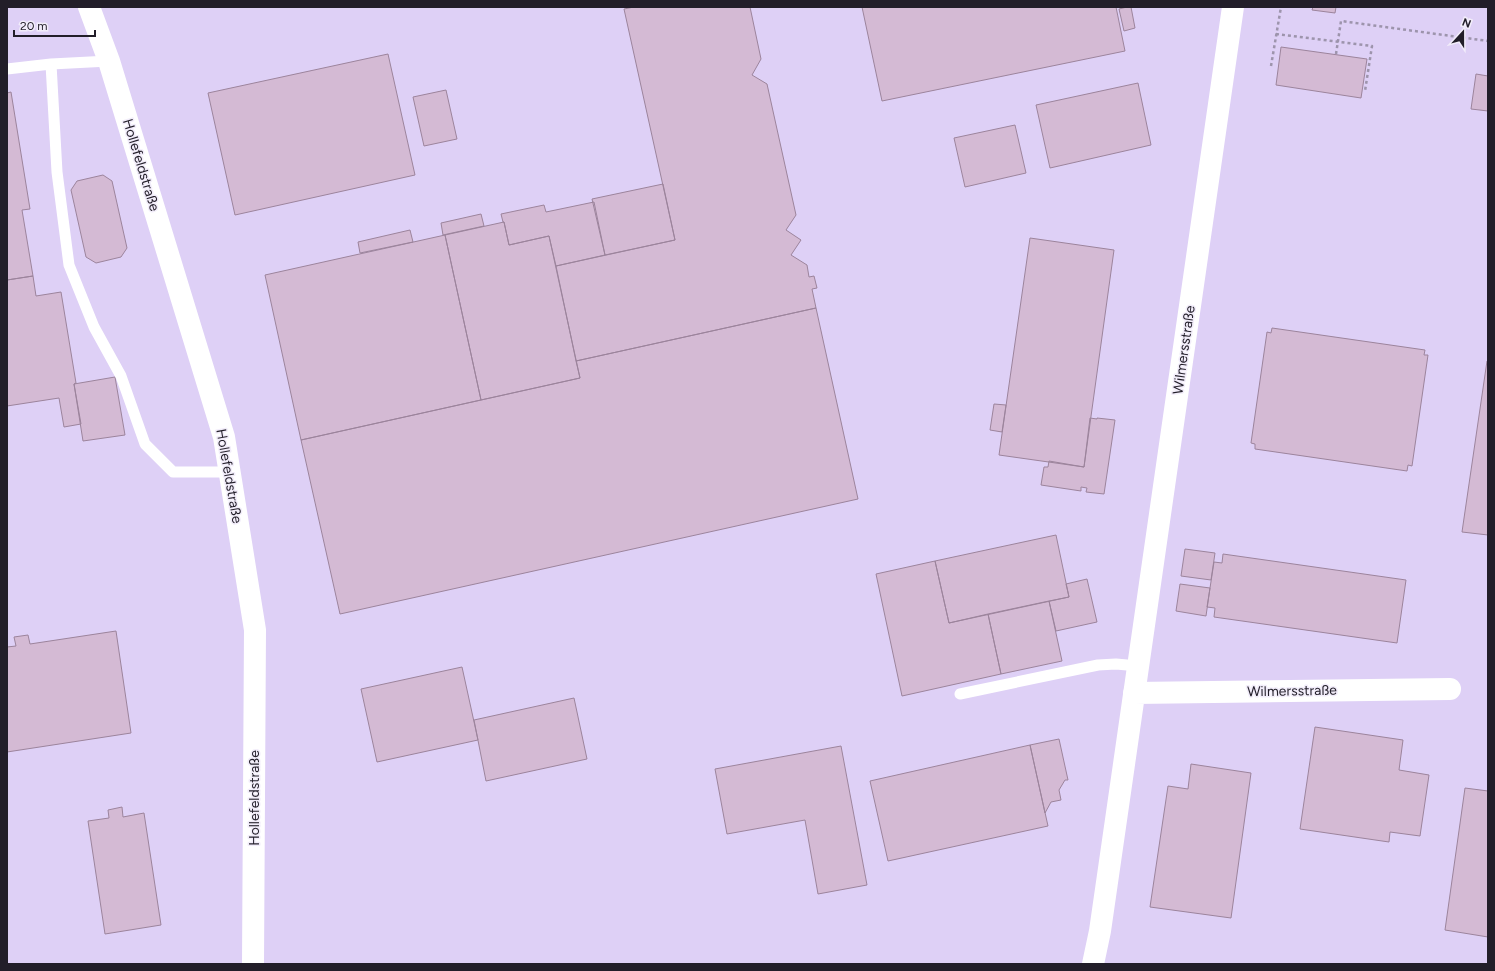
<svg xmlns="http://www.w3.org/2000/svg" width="1495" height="971" viewBox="0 0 1495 971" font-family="Figtree,sans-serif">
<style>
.built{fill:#ded0f6}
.building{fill:#d4bad4;stroke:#9c849c}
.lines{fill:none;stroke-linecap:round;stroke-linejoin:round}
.path{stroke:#9d94ac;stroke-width:2.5;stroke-dasharray:3 3;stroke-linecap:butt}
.lane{stroke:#fff;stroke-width:11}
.street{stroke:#fff;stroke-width:22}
.labels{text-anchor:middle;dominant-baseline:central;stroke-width:3;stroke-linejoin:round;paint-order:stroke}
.street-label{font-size:14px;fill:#221e29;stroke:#f2edfa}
</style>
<rect width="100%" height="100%" fill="#e8dcfc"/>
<path class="built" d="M 7,7 L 1488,7 L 1488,964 L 7,964 Z"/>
<path class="building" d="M 634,7 L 750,7 L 761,59 L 752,75 L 767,84 L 796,215 L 786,230 L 801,240 L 791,255 L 807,265 L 809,277 L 814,276 L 817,288 L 812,289 L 816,308 L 576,361 L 556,266 L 675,240 L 624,9 Z
M 862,7 L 1116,7 L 1125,51 L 882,101 Z
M 1127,7 L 1131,7 L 1135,28 L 1124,31 L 1119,9 Z
M 1313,7 L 1336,7 L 1335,13 L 1312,10 Z
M 1281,47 L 1367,59 L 1361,98 L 1276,85 Z
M 388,54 L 415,175 L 235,215 L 208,93 Z
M 1476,74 L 1488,76 L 1488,111 L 1471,109 Z
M 1138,83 L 1151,145 L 1050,168 L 1036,105 Z
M 446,90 L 457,139 L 424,146 L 413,97 Z
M 11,92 L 30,209 L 22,210 L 33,276 L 7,280 L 7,93 Z
M 1015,125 L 1026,173 L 965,187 L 954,138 Z
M 103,175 L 112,181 L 127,248 L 121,257 L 96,263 L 86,257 L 71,190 L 77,181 Z
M 663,184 L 675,240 L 605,255 L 592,199 Z
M 594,202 L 605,255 L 556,266 L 549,236 L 509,245 L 504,222 L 503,222 L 501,214 L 544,205 L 546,212 Z
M 481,214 L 484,226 L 443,235 L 441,223 Z
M 504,222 L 509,245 L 549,236 L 580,378 L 481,400 L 445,235 Z
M 410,230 L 413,242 L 360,253 L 358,242 Z
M 445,235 L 481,400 L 301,440 L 265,275 Z
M 1030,238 L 1114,250 L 1084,467 L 999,455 Z
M 33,276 L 36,296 L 61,292 L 76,383 L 74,384 L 81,424 L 64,427 L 59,398 L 7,406 L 7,280 Z
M 816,308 L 858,499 L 340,614 L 301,440 L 580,378 L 576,361 Z
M 1272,328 L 1425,350 L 1424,355 L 1428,355 L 1412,466 L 1408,465 L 1407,471 L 1255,449 L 1255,444 L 1251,443 L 1267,332 L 1271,333 Z
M 1487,361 L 1488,361 L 1488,535 L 1462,532 Z
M 115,377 L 125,435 L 83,441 L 74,384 Z
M 994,404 L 1006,405 L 1002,432 L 990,430 Z
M 1090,418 L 1097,419 L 1097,418 L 1115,420 L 1104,494 L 1086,492 L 1087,488 L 1081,487 L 1081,491 L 1041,485 L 1044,467 L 1048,467 L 1049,461 L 1084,467 Z
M 1056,535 L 1069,597 L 949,623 L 935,561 Z
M 1185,549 L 1215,553 L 1211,580 L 1181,576 Z
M 1223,554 L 1406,580 L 1397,643 L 1214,617 L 1215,608 L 1207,607 L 1210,588 L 1214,562 L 1222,563 Z
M 935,561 L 949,623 L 988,614 L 1001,674 L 902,696 L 876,574 Z
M 1087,579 L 1097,622 L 1056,631 L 1049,601 L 1069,597 L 1066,584 Z
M 1180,584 L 1210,588 L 1206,616 L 1176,611 Z
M 1049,601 L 1062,661 L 1001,674 L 988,614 Z
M 116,631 L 131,733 L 7,752 L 7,647 L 16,646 L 14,637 L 28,635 L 30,644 Z
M 462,667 L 478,740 L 377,762 L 361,689 Z
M 574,698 L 587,759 L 486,781 L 474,720 Z
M 1315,727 L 1403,740 L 1399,770 L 1429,775 L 1420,836 L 1390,832 L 1389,842 L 1300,829 Z
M 1059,739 L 1068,780 L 1065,780 L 1059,790 L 1061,800 L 1051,802 L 1045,813 L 1030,745 Z
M 1030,745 L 1048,826 L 888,861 L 870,781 Z
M 841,746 L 867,885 L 818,894 L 805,820 L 727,834 L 715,769 Z
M 1191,764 L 1251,773 L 1231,918 L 1150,907 L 1168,786 L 1188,789 Z
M 1465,788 L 1488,791 L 1488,937 L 1445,930 Z
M 122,807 L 123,817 L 144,813 L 161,925 L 105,934 L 88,821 L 109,818 L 108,810 Z"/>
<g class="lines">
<path class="path" d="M 1276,34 L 1372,46 L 1365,91
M 1336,54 L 1341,21 L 1488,41
M 1271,66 L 1281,7"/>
<path class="lane" d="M 51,64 L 57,172 L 69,265 L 94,327 L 121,376 L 145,444 L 173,472 L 230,472
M 7,69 L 51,64 L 109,61
M 960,694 L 1098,665 L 1116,664 L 1138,666"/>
<path class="street" d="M 89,7 L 109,61 L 224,437 L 255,630 L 253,964
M 1134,693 L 1450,689
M 1093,964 L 1100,931 L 1233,7"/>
</g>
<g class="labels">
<g class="street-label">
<text transform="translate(141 165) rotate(73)">Hollefeldstraße</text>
<text transform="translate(1184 350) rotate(-82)">Wilmersstraße</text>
<text transform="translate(229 476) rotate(80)">Hollefeldstraße</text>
<text transform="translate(1292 691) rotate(-1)">Wilmersstraße</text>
<text transform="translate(254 798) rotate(-90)">Hollefeldstraße</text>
</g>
</g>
<rect width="1495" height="971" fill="none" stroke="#221e29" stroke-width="16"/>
<g transform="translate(1463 32) rotate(21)" stroke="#f2edfa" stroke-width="3" paint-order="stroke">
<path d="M0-3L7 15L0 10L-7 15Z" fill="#221e29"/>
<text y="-6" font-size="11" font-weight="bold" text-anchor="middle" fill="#221e29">N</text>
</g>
<path d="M14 30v6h81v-6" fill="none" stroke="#221e29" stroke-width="2"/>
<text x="20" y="30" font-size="12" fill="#221e29" stroke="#f2edfa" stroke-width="3" paint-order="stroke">20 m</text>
</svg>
